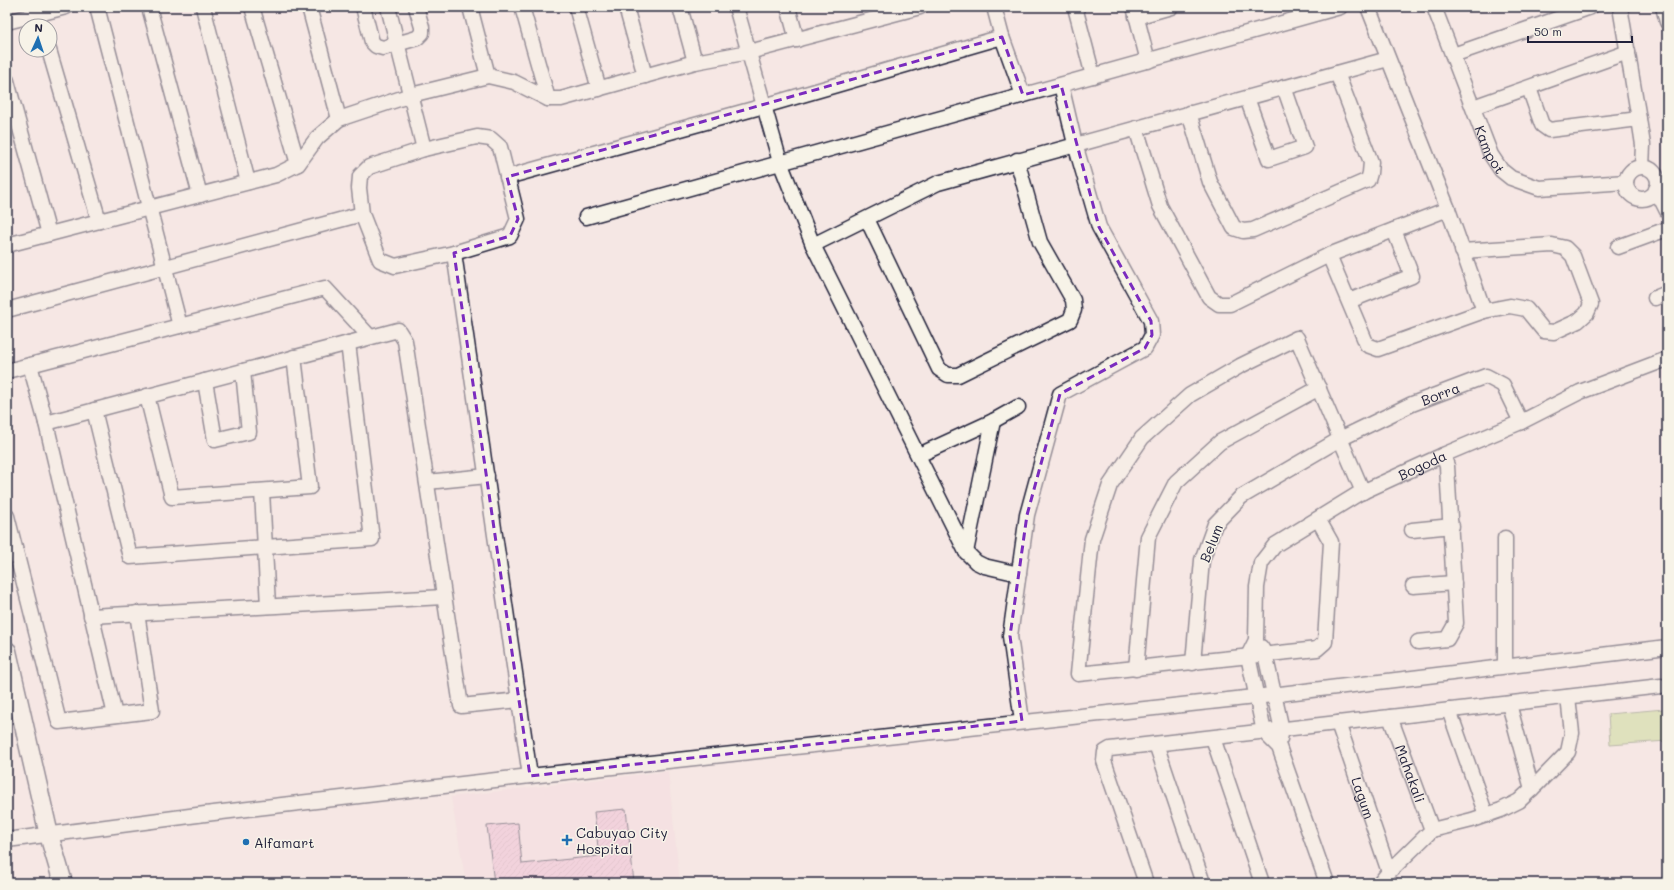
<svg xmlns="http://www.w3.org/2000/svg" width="1674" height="890" viewBox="0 0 1674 890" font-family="Mali,sans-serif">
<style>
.built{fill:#f3d9df}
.pitch{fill:#c4d98f;stroke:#737e65}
.building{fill:url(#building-hatch);stroke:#22223b}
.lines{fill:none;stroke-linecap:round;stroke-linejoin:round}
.minor-casing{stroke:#22223b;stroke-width:17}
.tertiary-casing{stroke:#22223b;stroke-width:21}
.minor{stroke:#f7f3e8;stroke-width:14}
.tertiary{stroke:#f7f3e8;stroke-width:18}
.marked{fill:none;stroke:#7b2cbf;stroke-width:3;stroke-dasharray:8 5;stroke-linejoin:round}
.poi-dot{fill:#1f6fb2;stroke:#f7f3e8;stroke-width:1.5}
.labels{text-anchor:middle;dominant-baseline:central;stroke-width:3;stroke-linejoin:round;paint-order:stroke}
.street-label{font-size:14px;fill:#22223b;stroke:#f7f3e8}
.poi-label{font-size:14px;fill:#22223b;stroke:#f7f3e8;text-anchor:start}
</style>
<defs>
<pattern id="building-hatch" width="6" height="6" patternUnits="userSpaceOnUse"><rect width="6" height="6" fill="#eeb9d3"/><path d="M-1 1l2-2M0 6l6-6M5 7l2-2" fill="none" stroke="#cc9fb6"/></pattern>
</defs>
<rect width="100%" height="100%" fill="#f5e7e4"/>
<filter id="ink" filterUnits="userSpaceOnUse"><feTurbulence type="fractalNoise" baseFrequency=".025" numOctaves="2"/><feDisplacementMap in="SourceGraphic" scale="8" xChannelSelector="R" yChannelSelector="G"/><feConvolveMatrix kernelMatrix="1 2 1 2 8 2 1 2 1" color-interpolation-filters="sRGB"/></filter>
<g filter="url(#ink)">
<path class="built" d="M 668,771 L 680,883 L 466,883 L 451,797 Z"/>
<path class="pitch" d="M 1664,709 L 1667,741 L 1610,745 L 1608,714 Z"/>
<path class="building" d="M 626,809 L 634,883 L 494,883 L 487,826 L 518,823 L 522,864 L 599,856 L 594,812 Z"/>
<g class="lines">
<g class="minor-casing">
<g id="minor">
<path d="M 97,7 L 180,326"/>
<path d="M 149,7 L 200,195"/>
<path d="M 203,7 L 248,182"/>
<path d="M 252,7 L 298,164"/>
<path d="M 309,7 L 339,119"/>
<path d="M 363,7 L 372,42 L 376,46 L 383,48 L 417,38 L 422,33 L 422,27 L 416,7"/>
<path d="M 388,7 L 424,149"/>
<path d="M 470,7 L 488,76"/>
<path d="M 522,7 L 548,99"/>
<path d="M 576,7 L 599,89"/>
<path d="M 626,7 L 645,76"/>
<path d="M 680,7 L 695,62"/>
<path d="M 736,7 L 780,162 L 813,245 L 966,552 L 976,562 L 984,566 L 1019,574"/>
<path d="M 788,7 L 797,40"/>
<path d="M 994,7 L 1002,37 L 1023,95"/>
<path d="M 1075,7 L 1093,76"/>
<path d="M 1134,7 L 1148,61"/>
<path d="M 1368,7 L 1448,209 L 1484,311"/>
<path id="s1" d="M 1434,7 L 1491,155 L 1501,170 L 1511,178 L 1539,188 L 1626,182"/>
<path d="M 1620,7 L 1639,119"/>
<path d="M 1663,7 L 1667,22"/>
<path d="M 1136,17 L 1171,7"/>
<path d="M 7,22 L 66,7"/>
<path d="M 49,50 L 99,221"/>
<path d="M 1453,55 L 1591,7"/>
<path d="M 7,81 L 49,234"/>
<path d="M 1529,88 L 1542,125 L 1549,130 L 1639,119 L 1643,145 L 1642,167"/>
<path d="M 1247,98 L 1269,159 L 1305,147 L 1284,87"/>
<path d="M 1473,107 L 1628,52"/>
<path d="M 1189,113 L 1210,182 L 1234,228 L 1243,231 L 1253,230 L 1368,180 L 1370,173 L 1371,162 L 1337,73"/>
<path d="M 1136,128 L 1160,206 L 1209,297 L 1219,304 L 1230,304 L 1329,255 L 1448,209"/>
<path d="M 477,137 L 491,139 L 500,147 L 518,219 L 510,236 L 454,253 L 395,266 L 380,260 L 362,214 L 359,188 L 360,176 L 369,167 L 424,149 Z"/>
<circle cx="1642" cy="183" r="16"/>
<path d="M 507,177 L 764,106 L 1002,37"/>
<path d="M 1656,189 L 1667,211"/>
<path d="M 586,217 L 1340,7"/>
<path d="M 867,219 L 939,369 L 948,375 L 958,375 L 1070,320 L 1074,310 L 1073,300 L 1040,242 L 1017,160"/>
<path d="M 7,245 L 276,175 L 298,164 L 317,138 L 339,119 L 411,95 L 488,76 L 514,82 L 548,99 L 561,99 L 695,62 L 749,52 L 920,7"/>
<path d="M 813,245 L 938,183 L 1388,59"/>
<path d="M 1618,247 L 1667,229"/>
<path d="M 454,253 L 530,776"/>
<path d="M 1329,255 L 1367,345 L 1378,349 L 1484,311 L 1510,306 L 1526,309 L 1544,331 L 1554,332 L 1578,321 L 1587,313 L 1591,304 L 1573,256 L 1565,248 L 1552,245 L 1462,251"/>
<path d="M 1655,298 L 1667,293"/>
<path d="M 1349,301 L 1412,276 L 1394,230"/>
<path d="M 7,310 L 362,214"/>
<path d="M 30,365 L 46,423 L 115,715"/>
<path d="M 7,371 L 325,288 L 370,337"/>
<path d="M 205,381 L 215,440 L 249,432 L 243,371"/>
<path d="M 147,396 L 172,497 L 310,487 L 294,357"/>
<path d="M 94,410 L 130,557 L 372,539 L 348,343"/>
<path d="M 46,423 L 398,330 L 405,341 L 461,706 L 519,700"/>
<path d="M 919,455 L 993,421 L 1018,407"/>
<path d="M 427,482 L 487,476"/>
<path d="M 262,491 L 268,606"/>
<path d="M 7,516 L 59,722 L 152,711 L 137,613"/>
<path d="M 1318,519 L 1331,542 L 1325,642 L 1317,649 L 1078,674 L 1092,539 L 1110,485 L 1142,438 L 1190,395 L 1240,366 L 1297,338 L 1363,492"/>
<path d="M 1412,530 L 1452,526"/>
<path d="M 1505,538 L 1505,666"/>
<path d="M 966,552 L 993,421"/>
<path d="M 1413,586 L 1454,583"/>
<path d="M 91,616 L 444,597"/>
<path d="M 1418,642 L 1447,639 L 1456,623 L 1447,466 L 1443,455"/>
<path d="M 1261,647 L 1265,654 L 1274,694 L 1282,730 L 1280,739"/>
<path id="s2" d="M 1193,663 L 1202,560 L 1215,524 L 1241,497 L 1340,439 L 1412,404 L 1486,376 L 1503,385 L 1521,422"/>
<path d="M 1136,669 L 1148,537 L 1176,482 L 1220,442 L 1319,388"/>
<path d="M 1509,704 L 1532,789"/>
<path d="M 1449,710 L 1486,815"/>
<path id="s3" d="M 1390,717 L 1432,830"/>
<path d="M 1022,721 L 1010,636 L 1027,515 L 1060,394 L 1145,348 L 1152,335 L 1151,321 L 1099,227 L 1075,144 L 1061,85"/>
<path id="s4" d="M 1338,723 L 1389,872"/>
<path d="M 1213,738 L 1262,883"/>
<path d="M 1156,744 L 1203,883"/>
<path d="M 7,840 L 205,814 L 530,776 L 1255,697 L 1667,647"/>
<path d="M 1146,883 L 1104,761 L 1105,752 L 1110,749 L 1661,686"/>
<path id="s5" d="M 1327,883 L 1279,747 L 1264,732 L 1248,656 L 1256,640 L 1257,587 L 1261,563 L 1275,545 L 1358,494 L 1443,455 L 1521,422 L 1580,392 L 1667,359"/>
<path d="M 1380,883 L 1389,872 L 1432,830 L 1472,820 L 1501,810 L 1519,801 L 1537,784 L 1568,752 L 1572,733 L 1568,697"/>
</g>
</g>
<g class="tertiary-casing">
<path id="tertiary" d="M 7,651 L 49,835 L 63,883"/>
</g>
<use href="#minor" class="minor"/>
<use href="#tertiary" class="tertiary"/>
</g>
</g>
<path d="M0 0H1674V890H0ZM 1002,37 L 1023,95 L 1061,85 L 1099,227 L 1151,321 L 1152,335 L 1145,348 L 1060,394 L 1027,515 L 1010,636 L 1022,721 L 530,776 L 454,253 L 510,236 L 518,219 L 507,177 Z" fill="#f5e7e4" fill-opacity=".55" fill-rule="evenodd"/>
<path class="marked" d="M 1002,37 L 1023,95 L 1061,85 L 1099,227 L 1151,321 L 1152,335 L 1145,348 L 1060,394 L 1027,515 L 1010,636 L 1022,721 L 530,776 L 454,253 L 510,236 L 518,219 L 507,177 Z"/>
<g class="poi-dot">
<path d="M565 834h4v4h4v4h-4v4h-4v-4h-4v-4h4z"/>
<circle cx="246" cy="842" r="4"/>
</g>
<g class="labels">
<g class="street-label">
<text stroke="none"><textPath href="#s1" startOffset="153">Kampot</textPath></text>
<text stroke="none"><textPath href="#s2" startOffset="404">Borra</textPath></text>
<text stroke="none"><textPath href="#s5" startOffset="529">Bogoda</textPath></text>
<text transform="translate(1211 543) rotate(-68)">Belum</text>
<text stroke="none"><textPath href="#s3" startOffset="60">Mahakali</textPath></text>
<text stroke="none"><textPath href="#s4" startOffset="79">Lagum</textPath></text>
</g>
<g class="poi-label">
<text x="576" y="832">Cabuyao City<tspan x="576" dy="16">Hospital</tspan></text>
<text x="254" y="842">Alfamart</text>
</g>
</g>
<rect width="1674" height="890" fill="none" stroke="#f7f3e8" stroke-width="24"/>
<rect x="12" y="12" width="1650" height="866" fill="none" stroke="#22223b" stroke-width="1.5" filter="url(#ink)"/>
<g transform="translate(38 38) rotate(3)"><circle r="19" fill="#f7f3e8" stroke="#a29fa3"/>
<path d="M0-3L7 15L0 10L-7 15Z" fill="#1f6fb2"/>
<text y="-6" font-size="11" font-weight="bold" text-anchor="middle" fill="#22223b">N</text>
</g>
<path d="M1528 36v6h104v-6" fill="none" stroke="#22223b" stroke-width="2"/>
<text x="1534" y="36" font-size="12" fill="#22223b" stroke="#f7f3e8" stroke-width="3" paint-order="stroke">50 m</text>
</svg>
